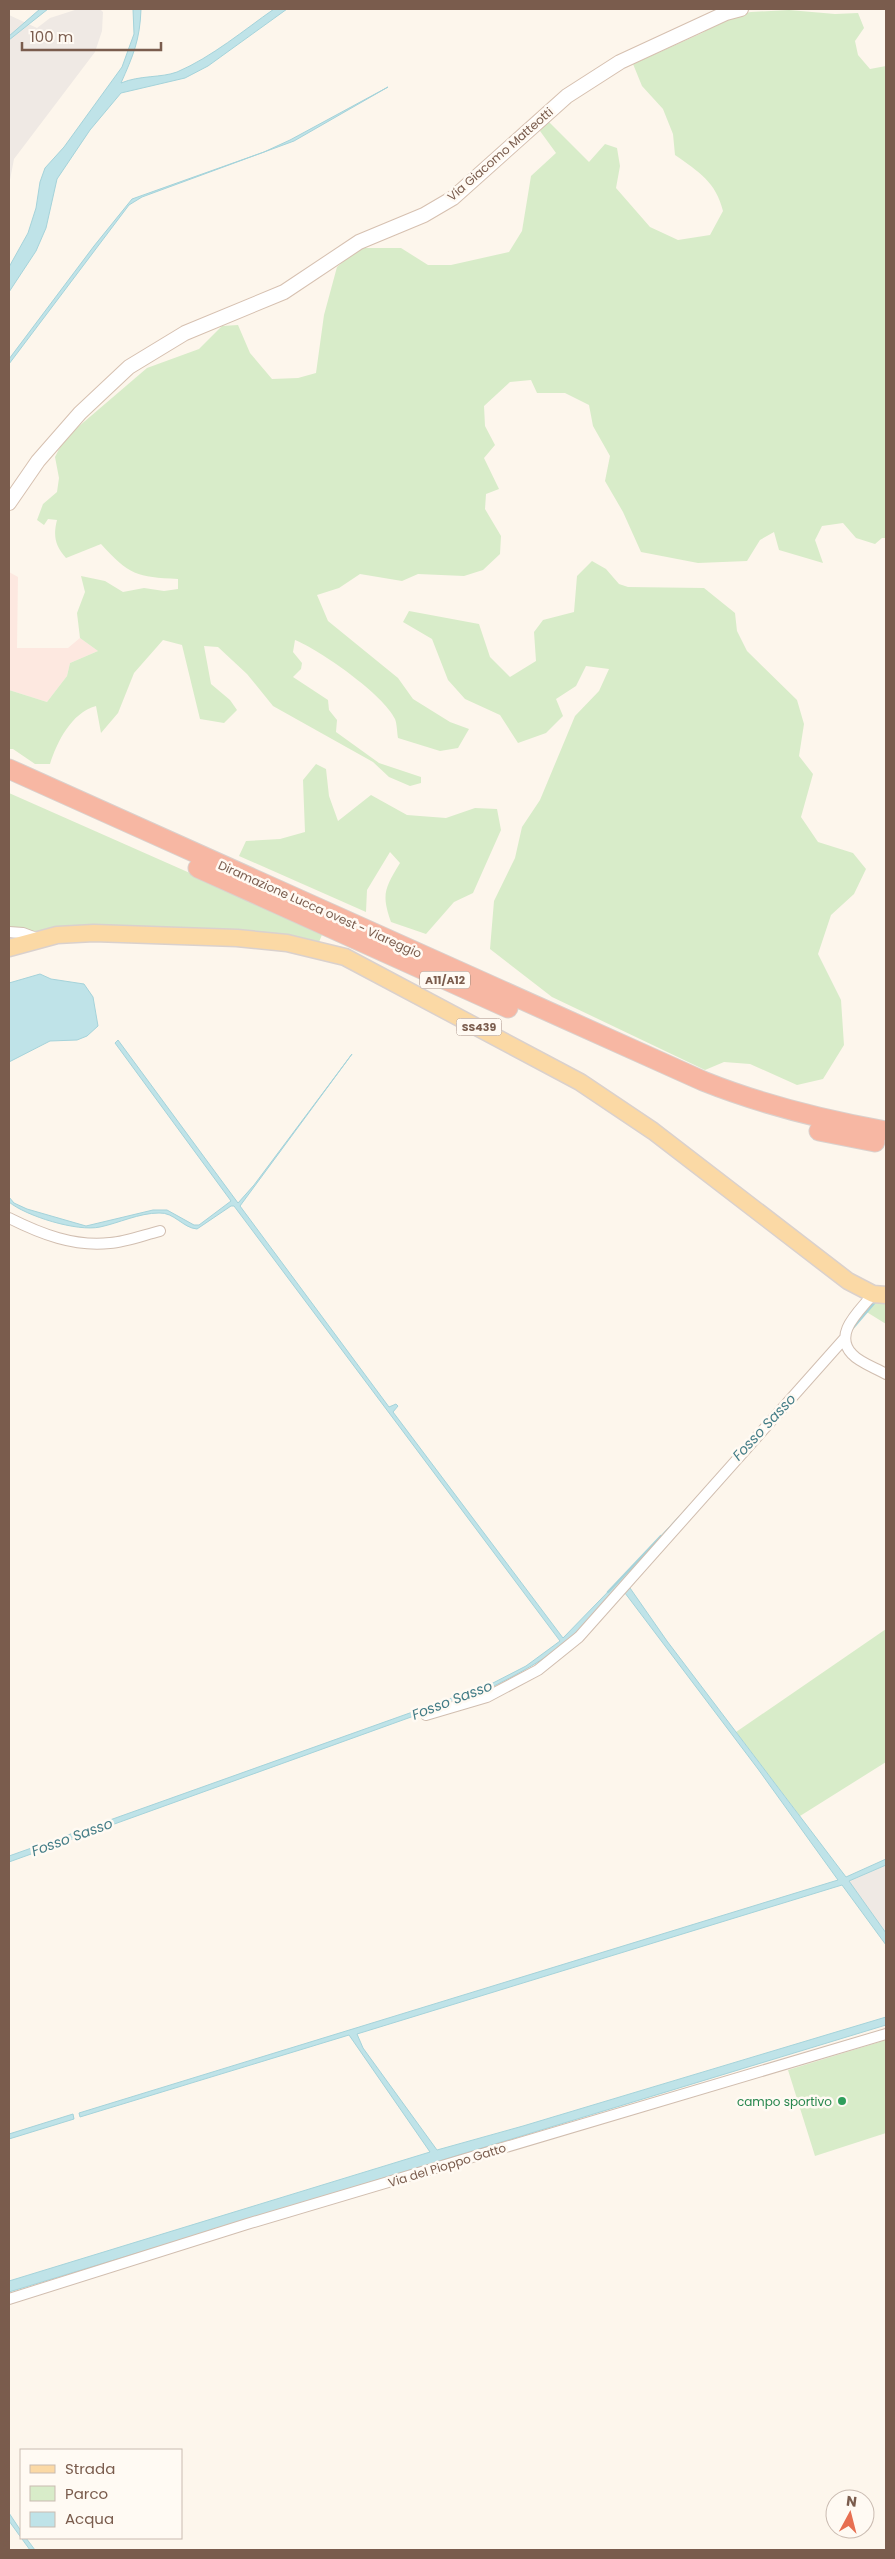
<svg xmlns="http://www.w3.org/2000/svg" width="895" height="2559" viewBox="0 0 895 2559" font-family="Poppins,sans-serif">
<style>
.commercial{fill:#fde8e0}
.industrial{fill:#efe9e4}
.green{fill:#d8ecc9}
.water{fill:#bfe3e8;stroke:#a5d3da}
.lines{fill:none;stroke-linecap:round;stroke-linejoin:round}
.stream{stroke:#a5d3da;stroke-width:2.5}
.minor-casing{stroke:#d1beb0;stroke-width:12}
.secondary-casing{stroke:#d6c0b0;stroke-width:16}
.primary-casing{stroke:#dad1cd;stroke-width:19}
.motorway-casing{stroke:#dad1cd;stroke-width:21}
.minor{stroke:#fff;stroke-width:10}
.secondary{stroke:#fff;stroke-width:14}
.primary{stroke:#fbd9a5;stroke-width:16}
.motorway{stroke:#f7b7a3;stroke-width:19}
.leisure-dot{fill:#2e9e5b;stroke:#fffaf3;stroke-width:2}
.labels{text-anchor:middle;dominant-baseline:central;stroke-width:5;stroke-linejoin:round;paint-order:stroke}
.shield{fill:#fffaf3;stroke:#a28b7f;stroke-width:1}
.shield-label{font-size:11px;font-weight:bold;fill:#7a5c4d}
.street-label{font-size:12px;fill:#7a5c4d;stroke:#fffaf3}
.leisure-label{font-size:12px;fill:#27864d;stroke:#fffaf3;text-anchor:end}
.water-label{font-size:14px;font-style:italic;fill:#437c86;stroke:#fffaf3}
</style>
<rect width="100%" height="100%" fill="#fdf6ec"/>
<path class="commercial" d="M 9,572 L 18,577 L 17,648 L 68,648 L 80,638 L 98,651 L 70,663 L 67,676 L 47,702 L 9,690 Z"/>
<path class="industrial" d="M 78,9 L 100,9 L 103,12 L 102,31 L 95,52 L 14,159 L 9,185 L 9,15 L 37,28 L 50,18 Z
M 886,1865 L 886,1933 L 849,1881 Z"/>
<path class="green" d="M 789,10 L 835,14 L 858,13 L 864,28 L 855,41 L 858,55 L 870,69 L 886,66 L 886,538 L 882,538 L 875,544 L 856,538 L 843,523 L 822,526 L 815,540 L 823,563 L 779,550 L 774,532 L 760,540 L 747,561 L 698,563 L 641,552 L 623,512 L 605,481 L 610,456 L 593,426 L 589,405 L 565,393 L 537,393 L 531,380 L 510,382 L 484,406 L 485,426 L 495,445 L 484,458 L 499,489 L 486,494 L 485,509 L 501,536 L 500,554 L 483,570 L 464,576 L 418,574 L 402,581 L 360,574 L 339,588 L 317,595 L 328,621 L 398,678 L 413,699 L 450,722 L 469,729 L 458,748 L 440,751 L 398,738 C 397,732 397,724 395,719 C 384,695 320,650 295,640 L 293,652 L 302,663 L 301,669 L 293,677 L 328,700 L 329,710 L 337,720 L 336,732 L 379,763 L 421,777 L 421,783 L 410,786 L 389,777 L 373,762 L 273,706 L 247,674 L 218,647 L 204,646 L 211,684 L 230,700 L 237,710 L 224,723 L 200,719 L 182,645 L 163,640 L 134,673 L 118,713 L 101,733 L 96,706 C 71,713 57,742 50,764 L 35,764 L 13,749 L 9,749 L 9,690 L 47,702 L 67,676 L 70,663 L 98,651 L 80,638 L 77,613 L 85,592 L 81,576 L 105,581 L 123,592 L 144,588 L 164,591 L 178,589 L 178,579 C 137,577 129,575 101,544 L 66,558 C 55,546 53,536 57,520 L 48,519 L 44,525 L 37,520 L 43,504 L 57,492 L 59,478 L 55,457 L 64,439 L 147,368 L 199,349 L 222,326 L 238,325 L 250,353 L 272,379 L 298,378 L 316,373 L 324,315 L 337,267 L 359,248 L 401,248 L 428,265 L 451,265 L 509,252 L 522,231 L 531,176 L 556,153 L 540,131 L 548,121 L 589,162 L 605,144 L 617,148 L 620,166 L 616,188 L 650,227 L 678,240 L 710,235 L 723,211 C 716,182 699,172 675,155 L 673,134 L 663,109 L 642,86 L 633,64 L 702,33 L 732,15 L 751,12 Z
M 592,561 L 606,569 L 619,584 L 628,587 L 704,588 L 735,613 L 737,631 L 747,651 L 797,700 L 804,724 L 799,756 L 813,774 L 801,817 L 818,842 L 853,853 L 866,869 L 854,894 L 831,915 L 818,954 L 841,1000 L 844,1045 L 823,1079 L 797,1085 L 750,1064 L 724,1062 L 705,1070 L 552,997 L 490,949 L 494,901 L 515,858 L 522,827 L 540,800 L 575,716 L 599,691 L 609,669 L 586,666 L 576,686 L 556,699 L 563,716 L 546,733 L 518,743 L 500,715 L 465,699 L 448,680 L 432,639 L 403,622 L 409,611 L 479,624 L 490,657 L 510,677 L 536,661 L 534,632 L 543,620 L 574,612 L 577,576 Z
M 316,764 L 326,769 L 329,796 L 338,821 L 371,795 L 407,815 L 446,818 L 475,808 L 497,809 L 501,830 L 473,893 L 454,902 L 426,934 L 391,922 C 381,894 385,888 400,863 L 390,852 L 367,890 L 366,912 L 239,856 L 246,841 L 280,839 L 305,832 L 303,780 Z
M 9,793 L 323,932 L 316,950 L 94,933 L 9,948 Z
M 871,1301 L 886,1303 L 886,1324 L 865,1311 Z
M 886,1629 L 886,1762 L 800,1816 L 736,1732 Z
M 886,2040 L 886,2133 L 815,2156 L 788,2070 Z"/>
<path class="water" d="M 40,9 L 48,9 L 9,40 L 9,36 Z
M 133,9 L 141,9 C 140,40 133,56 121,83 C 140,75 161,78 177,72 C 212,57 244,30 274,9 L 287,9 L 208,66 L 185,78 L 121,93 L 90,130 L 57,179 L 46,228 L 36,251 L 9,292 L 9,267 L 28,233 L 36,208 L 40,182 L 45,168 L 64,147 L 122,67 L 134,34 Z
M 388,87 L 294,141 L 142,197 L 129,205 L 9,364 L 9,359 L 94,246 L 132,199 L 264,152 L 290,140 Z
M 40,974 L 51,979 L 84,984 L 93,997 L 98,1026 L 87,1036 L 77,1040 L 50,1041 L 9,1062 L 9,983 Z
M 118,1040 L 238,1203 L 254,1185 L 352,1054 L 240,1206 L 389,1407 L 396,1404 L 398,1406 L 393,1412 L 563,1638 L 634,1565 L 718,1474 L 574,1636 C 547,1659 518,1674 486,1690 L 9,1862 L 9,1856 L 491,1684 L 526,1666 L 560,1641 L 234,1206 L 231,1206 L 197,1229 C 183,1228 174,1212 159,1213 C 139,1213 119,1223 100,1227 C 77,1232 26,1216 9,1202 L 9,1197 L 14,1203 L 27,1209 L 86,1226 L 153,1210 L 167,1210 L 194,1225 L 199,1225 L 231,1201 L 115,1043 Z
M 630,1588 L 667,1641 L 846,1877 L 886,1859 L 886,1865 L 849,1881 L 886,1933 L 886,1945 L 842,1885 L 357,2034 L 363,2048 L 437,2150 L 523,2126 L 886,2017 L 886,2025 L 9,2292 L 9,2281 L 430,2152 L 349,2035 L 80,2117 L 79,2113 L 838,1880 L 758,1769 L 625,1593 Z
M 73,2114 L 74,2119 L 9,2139 L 9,2134 Z
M 9,2513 L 21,2531 L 21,2538 L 26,2538 L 35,2550 L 30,2550 L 9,2521 Z"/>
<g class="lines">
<path class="stream" d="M 852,1329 L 876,1301
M 608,1592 L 661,1536"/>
<g class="minor-casing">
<path id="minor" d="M 9,932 L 23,933 L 39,939
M 9,1218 C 41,1234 74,1247 110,1243 C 126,1242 144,1235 160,1231
M 873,1294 C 861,1310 832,1333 852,1354 C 860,1363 876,1368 886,1374
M 426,1715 L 487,1697 L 538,1670 L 579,1637 L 844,1339
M 9,2299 L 247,2224 L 886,2034"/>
</g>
<g class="secondary-casing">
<path id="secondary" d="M 9,503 L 38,461 L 80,413 L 129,367 L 185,333 L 284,292 L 359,242 L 424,215 L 453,198 L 567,96 L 620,62 L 726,13 L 741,9"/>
</g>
<g class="primary-casing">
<path id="primary" d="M 9,948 L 57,935 L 94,933 L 237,938 L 287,943 L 345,957 L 580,1082 L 653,1131 L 848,1281 L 873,1294 L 886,1295"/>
</g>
<g class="motorway-casing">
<path id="motorway" d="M 9,769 L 703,1081 C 763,1105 824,1120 886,1131
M 198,868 L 508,1008
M 819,1131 L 875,1142"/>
</g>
<use href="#minor" class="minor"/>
<use href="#secondary" class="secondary"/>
<use href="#primary" class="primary"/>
<use href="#motorway" class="motorway"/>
</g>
<circle class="leisure-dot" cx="842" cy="2101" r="5"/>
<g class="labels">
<g class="shield">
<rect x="420" y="971.5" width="50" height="17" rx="4"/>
<rect x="456.5" y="1018.5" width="45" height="17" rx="4"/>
</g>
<g class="shield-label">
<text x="445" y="980">A11/A12</text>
<text x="479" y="1027">SS439</text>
</g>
<g class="street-label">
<text transform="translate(500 154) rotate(-41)">Via Giacomo Matteotti</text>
<text transform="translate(320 909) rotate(24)">Diramazione Lucca ovest - Viareggio</text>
<text transform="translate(447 2165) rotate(-17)">Via del Pioppo Gatto</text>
</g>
<g class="leisure-label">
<text x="832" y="2101">campo sportivo</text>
</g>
<g class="water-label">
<text transform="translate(764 1427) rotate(-47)">Fosso Sasso</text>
<text transform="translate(452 1700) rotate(-21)">Fosso Sasso</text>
<text transform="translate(72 1837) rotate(-20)">Fosso Sasso</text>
</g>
</g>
<rect width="895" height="2559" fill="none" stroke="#7a5c4d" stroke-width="20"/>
<rect x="20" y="2449" width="162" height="90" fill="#fffaf3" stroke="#cabbb1"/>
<rect x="30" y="2465" width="25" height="8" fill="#fbd9a5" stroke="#cabbb1"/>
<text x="65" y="2474" font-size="15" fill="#7a5c4d">Strada</text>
<rect x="30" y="2486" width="25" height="15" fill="#d8ecc9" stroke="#cabbb1"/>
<text x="65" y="2499" font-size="15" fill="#7a5c4d">Parco</text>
<rect x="30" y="2512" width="25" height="15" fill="#bfe3e8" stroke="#cabbb1"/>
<text x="65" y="2524" font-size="15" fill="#7a5c4d">Acqua</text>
<g transform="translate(850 2514) rotate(7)"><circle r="24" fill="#fffaf3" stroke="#cabbb1"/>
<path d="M0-4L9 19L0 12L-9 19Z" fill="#e76f51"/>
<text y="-8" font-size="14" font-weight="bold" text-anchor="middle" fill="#7a5c4d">N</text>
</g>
<path d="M22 42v8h139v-8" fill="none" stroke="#7a5c4d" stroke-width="2.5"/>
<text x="30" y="42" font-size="15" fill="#7a5c4d" stroke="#fffaf3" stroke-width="4" paint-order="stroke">100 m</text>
</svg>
